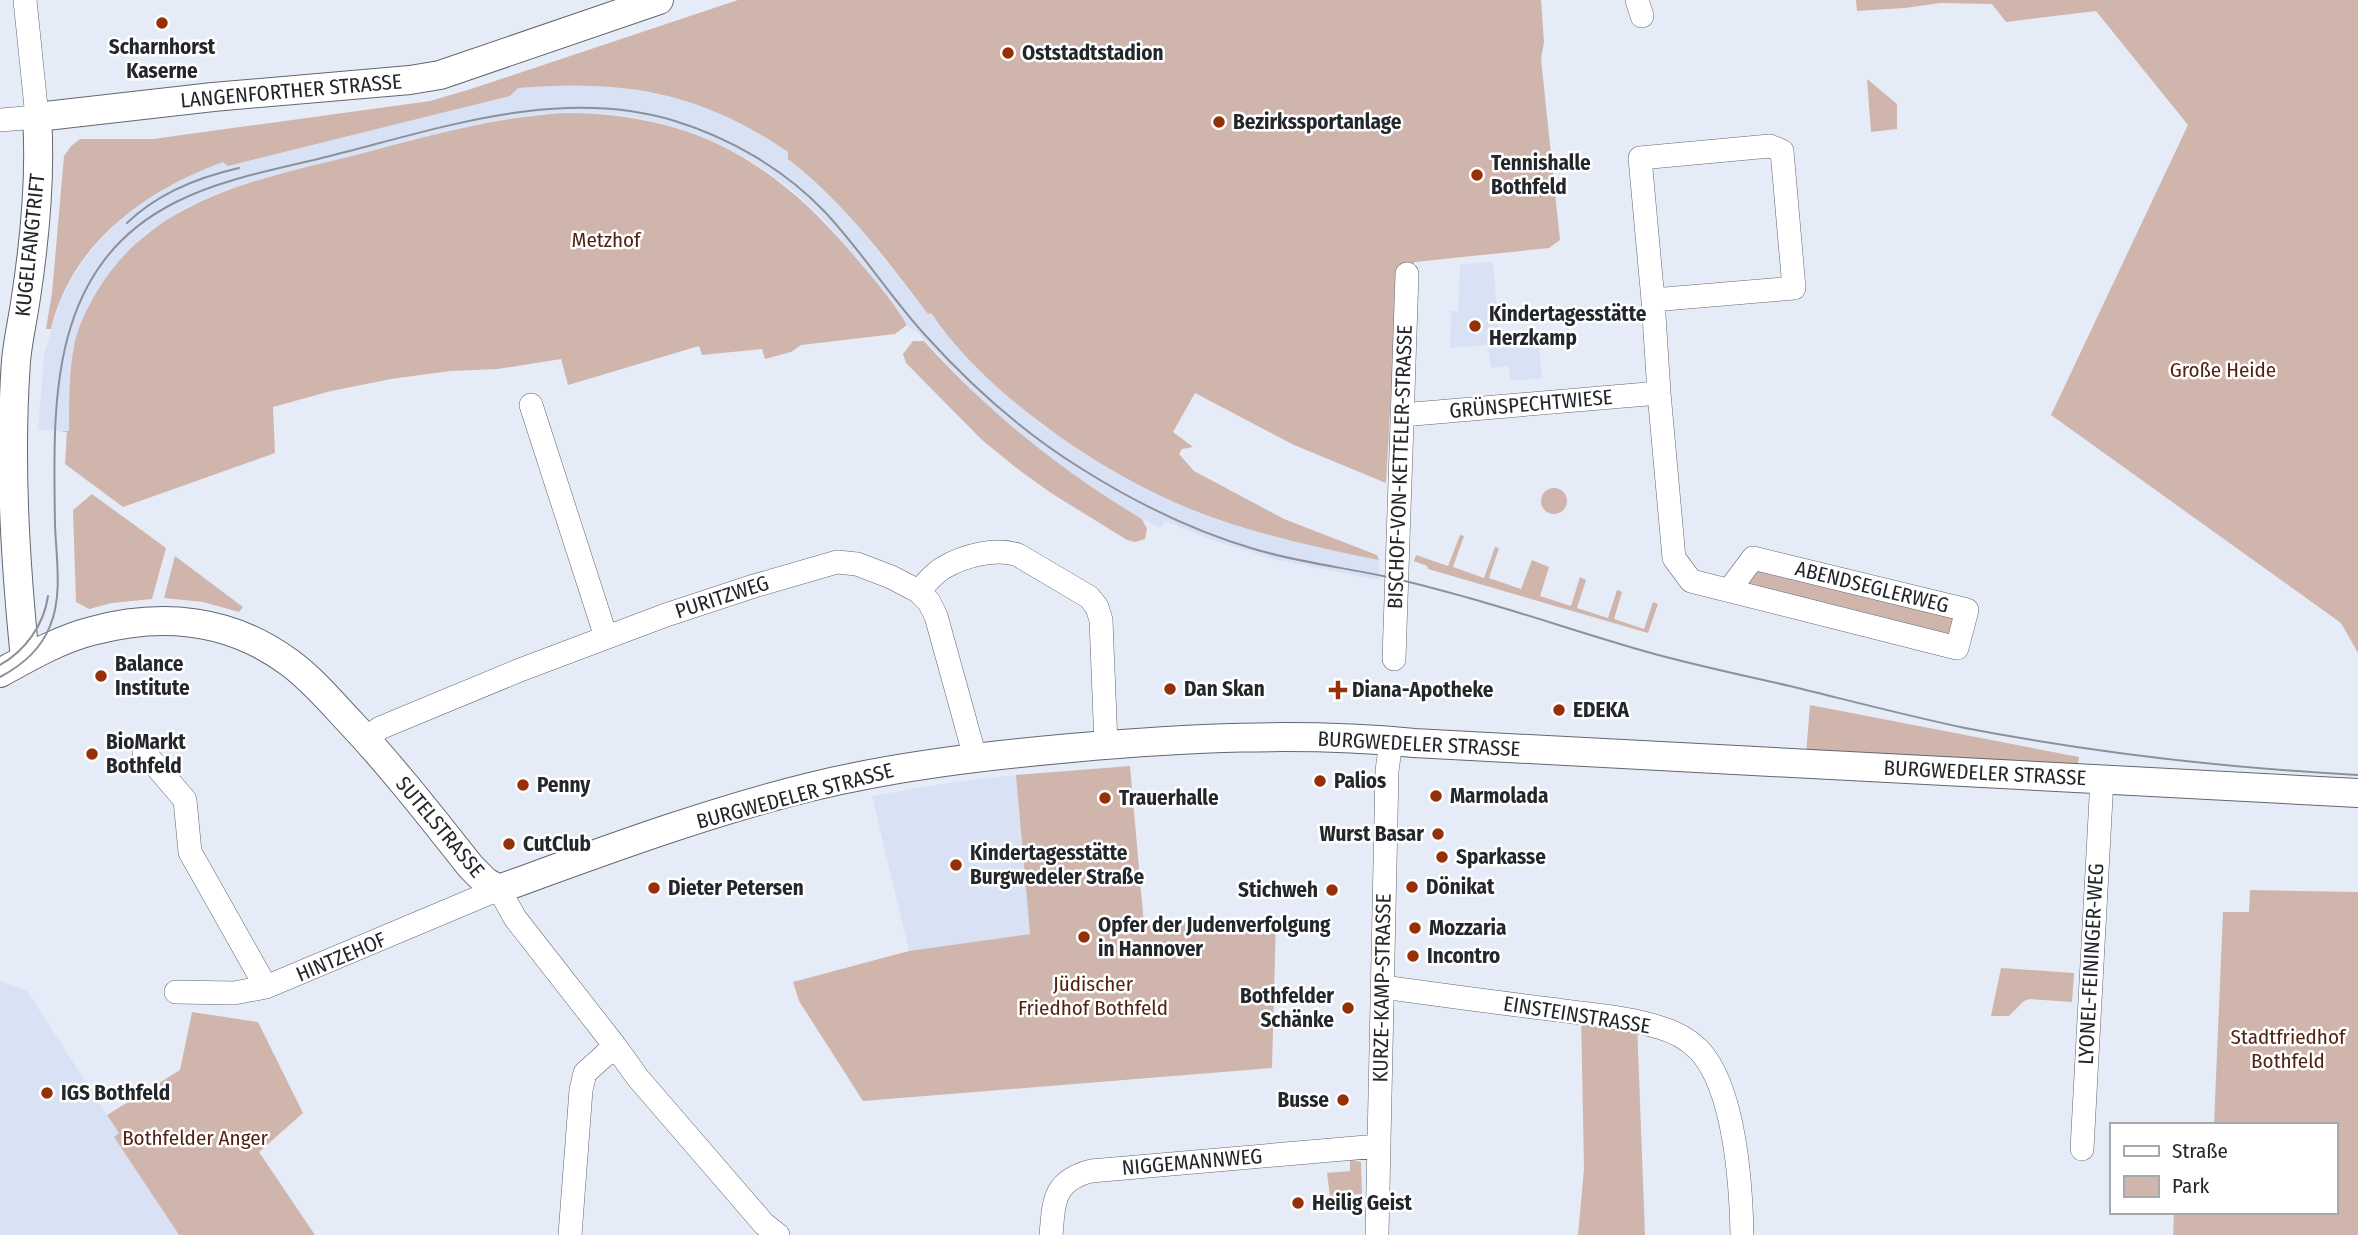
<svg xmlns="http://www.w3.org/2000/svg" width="2358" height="1235" viewBox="0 0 2358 1235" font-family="'Fira Sans Condensed',sans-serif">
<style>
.built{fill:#d9e2f4}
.green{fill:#d0b5ad}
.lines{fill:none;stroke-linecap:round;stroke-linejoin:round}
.minor-casing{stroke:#626770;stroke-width:24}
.major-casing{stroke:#626770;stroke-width:30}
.minor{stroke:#fff;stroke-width:23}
.major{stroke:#fff;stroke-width:28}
.tram{stroke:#8c9199;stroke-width:2}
.poi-dot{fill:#963008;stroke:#fff;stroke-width:2.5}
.labels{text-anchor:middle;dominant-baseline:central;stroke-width:5;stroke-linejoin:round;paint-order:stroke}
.poi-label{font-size:21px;font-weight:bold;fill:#23262a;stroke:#fff;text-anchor:start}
.street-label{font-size:21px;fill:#23262a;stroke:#fff}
.park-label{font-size:21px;fill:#542212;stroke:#fff}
</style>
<rect width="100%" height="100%" fill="#e6ecf7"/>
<path class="built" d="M 564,84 L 615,86 L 677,98 L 719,113 L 775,142 L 788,152 L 788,159 L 810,176 L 847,212 L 928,314 L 930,313 L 941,328 L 964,354 L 1040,424 L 1117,472 L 1183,506 L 1285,540 L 1379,560 L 1379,580 L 1277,560 L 1212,540 L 1165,521 L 1160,528 L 1123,508 L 1050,458 L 983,402 L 915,330 L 913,332 L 842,241 L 823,219 L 790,188 L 748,159 L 698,135 L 660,123 L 621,115 L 565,113 L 531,115 L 492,122 L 262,179 L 218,193 L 188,206 L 145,234 L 111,271 L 75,342 L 69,431 L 38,430 L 44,355 L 60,301 L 77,270 L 97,243 L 121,218 L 147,198 L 191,173 L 223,162 L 228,166 L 510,96 L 518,88 Z
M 1493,262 L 1500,343 L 1538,340 L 1542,378 L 1510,381 L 1509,366 L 1491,368 L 1488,345 L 1450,348 L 1451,311 L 1458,311 L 1460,264 Z
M 1016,775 L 1030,934 L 909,951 L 872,796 L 947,783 Z
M 0,981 L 27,991 L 119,1133 L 114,1137 L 179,1235 L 0,1235 Z"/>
<path class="green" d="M 738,0 L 1541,0 L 1544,42 L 1541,59 L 1560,240 L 1549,248 L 1415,262 L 1397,286 L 1386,483 L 1294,445 L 1195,393 L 1173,432 L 1193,447 L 1182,449 L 1179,454 L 1194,471 L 1284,519 L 1377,555 L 1379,560 C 1312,547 1246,532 1183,506 C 1095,469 984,392 931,313 L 928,314 C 885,258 844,202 788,159 L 788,152 C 701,92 622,79 518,88 L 510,96 L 228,166 L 223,162 C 145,190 71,244 51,329 L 46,329 L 52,293 L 64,156 L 71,146 L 80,139 L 153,139 L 430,101 L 471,89 Z
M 1856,0 L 2358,0 L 2358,653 L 2341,623 L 2051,415 L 2188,125 L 2096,11 L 2006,22 L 1992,4 L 1940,3 L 1905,8 L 1857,11 Z
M 1867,79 L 1897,104 L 1897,129 L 1871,132 Z
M 565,113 C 692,113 775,161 855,257 C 873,278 892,300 907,325 L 895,334 L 801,345 L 791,352 L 765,359 L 762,349 L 702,355 L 699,346 L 568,385 L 561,359 L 498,369 L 450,371 L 391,379 L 331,391 L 273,407 L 275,453 L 123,507 L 65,464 L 67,432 L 60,431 L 69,431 C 69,401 69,370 75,341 C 81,318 93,297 105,279 C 164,195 264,178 356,155 C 425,137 494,117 565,113 Z
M 913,341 L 924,341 C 988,412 1060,470 1142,519 L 1147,529 L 1145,539 L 1135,542 L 1127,540 L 1051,493 L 1019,470 L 982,440 L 906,363 L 903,354 Z
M1541 501a13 13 0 1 1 26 0a13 13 0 1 1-26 0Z
M 92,494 L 166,548 L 152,599 L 112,603 L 89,609 L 76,602 L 73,510 Z
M 1460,535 L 1464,536 L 1453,567 L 1484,578 L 1495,547 L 1499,548 L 1489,578 L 1521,589 L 1532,560 L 1549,567 L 1540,596 L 1571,606 L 1580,577 L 1586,580 L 1577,608 L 1608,618 L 1617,590 L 1622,592 L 1614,619 L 1644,629 L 1653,602 L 1658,604 L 1648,633 L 1428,569 L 1427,566 L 1414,561 L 1416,555 L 1448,566 Z
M 175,556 L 243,607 L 239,612 L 203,602 L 164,598 Z
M 1753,558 L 1967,610 L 1957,648 L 1730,589 Z
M 1810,705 L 2079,757 L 2077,768 L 1806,754 Z
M 1130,766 L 1144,925 L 1276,919 L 1272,1068 L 863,1101 L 799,1001 L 793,982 L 909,951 L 1030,934 L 1016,775 Z
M 2250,890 L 2358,892 L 2358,1235 L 2173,1235 L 2174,1212 L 2335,1212 L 2335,1125 L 2214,1125 L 2223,912 L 2249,912 Z
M 2001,968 L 2074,973 L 2072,1002 L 2030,999 L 2024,1001 L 2009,1016 L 1991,1016 Z
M 192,1012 L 258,1022 L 303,1113 L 259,1152 L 315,1235 L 179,1235 L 114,1137 L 119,1133 L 107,1115 L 180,1070 Z
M 1581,1013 L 1637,1023 L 1645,1235 L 1578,1235 L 1584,1169 Z
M 1350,1159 L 1361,1162 L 1362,1194 L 1330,1196 L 1327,1173 L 1350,1171 Z"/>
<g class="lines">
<g class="minor-casing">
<path id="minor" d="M 1637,0 L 1642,16
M 0,120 L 37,117 L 25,0
M 1770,146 L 1782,151 L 1794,288 L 1653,300 L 1640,158 Z
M 1653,300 L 1659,393 L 1674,558 L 1691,581 L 1957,648 L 1967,610 L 1753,558 L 1730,589
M 531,405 L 606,637
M 1402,415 L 1659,393
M 918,591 C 926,584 934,573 943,568 C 963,556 996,547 1018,555 L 1089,597 L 1097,607 L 1101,620 L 1106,745
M 1394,659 L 1407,274
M 366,739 L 380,728 L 520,670 L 666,615 L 754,586 L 837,562 L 857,564 L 891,577 L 918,591 L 929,602 L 936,616 L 975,757
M 144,752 L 185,800 L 190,852 L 266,987
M 1383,987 C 1441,995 1500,1003 1558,1010 C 1591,1015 1627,1017 1658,1027 C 1673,1031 1688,1039 1699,1050 C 1735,1088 1741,1185 1742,1235
M 176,992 L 234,993 L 266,987 L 499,889 L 515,918 L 615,1046 L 638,1078 L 764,1224 L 778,1235
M 2082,1149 L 2102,779
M 570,1235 L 581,1090 L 585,1073 L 615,1046
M 1051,1235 C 1054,1201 1053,1181 1091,1171 L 1378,1146
M 1377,1235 L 1387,771 L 1391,741"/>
</g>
<g class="major-casing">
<path id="major" d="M 25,659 C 15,559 9,461 16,361 C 18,339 23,319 26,297 C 35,238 41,177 37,117 L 213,97 L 410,80 L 440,75 L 659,0
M 0,673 C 29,657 60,639 92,631 C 162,612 231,619 290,663 C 313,680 332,703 351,723 C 394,769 432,818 471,867 L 486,882 L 499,889 C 601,852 705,813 810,787 C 896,766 983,756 1071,748 C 1184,738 1300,732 1414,743 L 2358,793"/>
</g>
<use href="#minor" class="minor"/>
<use href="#major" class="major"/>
<path class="tram" d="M 127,223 C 157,194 199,177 239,168
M 0,665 C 25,651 44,625 48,596
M 0,677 C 21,666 41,649 50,626 C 63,595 56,557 55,524 C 53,401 48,266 176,202 C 224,178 278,169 330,156 C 441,128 561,86 675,121 C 730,138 784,169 824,211 C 861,250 890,297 926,336 C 972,387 1024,433 1082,469 C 1136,503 1193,531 1254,549 C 1297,562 1340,567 1383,576 C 1412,582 1440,590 1469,598 C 1530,615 1590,636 1651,653 C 1698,666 1746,676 1794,687 C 1851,701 1908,716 1965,728 C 2095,753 2226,768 2358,775"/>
</g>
<g class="poi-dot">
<circle cx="162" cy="23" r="7"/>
<circle cx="1008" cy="53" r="7"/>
<circle cx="1219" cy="122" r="7"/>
<circle cx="1477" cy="175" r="7"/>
<circle cx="1475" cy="326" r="7"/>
<circle cx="101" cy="676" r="7"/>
<circle cx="1170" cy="689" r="7"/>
<path d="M1334.5 679.5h7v7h7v7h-7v7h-7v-7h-7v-7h7z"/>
<circle cx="1559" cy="710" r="7"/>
<circle cx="92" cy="754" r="7"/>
<circle cx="1320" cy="781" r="7"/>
<circle cx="523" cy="785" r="7"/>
<circle cx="1436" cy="796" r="7"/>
<circle cx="1105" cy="798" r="7"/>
<circle cx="1438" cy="834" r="7"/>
<circle cx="509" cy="844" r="7"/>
<circle cx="1442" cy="857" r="7"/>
<circle cx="956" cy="865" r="7"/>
<circle cx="1412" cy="887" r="7"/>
<circle cx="654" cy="888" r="7"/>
<circle cx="1332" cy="890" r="7"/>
<circle cx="1415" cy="928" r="7"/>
<circle cx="1084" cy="937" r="7"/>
<circle cx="1413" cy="956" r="7"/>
<circle cx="1348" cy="1008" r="7"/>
<circle cx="47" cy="1093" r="7"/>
<circle cx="1343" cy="1100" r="7"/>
<circle cx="1298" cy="1203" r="7"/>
</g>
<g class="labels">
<g class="poi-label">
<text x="162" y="47" text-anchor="middle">Scharnhorst<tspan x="162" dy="24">Kaserne</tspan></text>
<text x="1022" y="53">Oststadtstadion</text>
<text x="1233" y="122">Bezirkssportanlage</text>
<text x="1491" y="163">Tennishalle<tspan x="1491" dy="24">Bothfeld</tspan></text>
<text x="1489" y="314">Kindertagesstätte<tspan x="1489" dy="24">Herzkamp</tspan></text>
<text x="115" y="664">Balance<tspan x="115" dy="24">Institute</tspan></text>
<text x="1184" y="689">Dan Skan</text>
<text x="1352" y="690">Diana-Apotheke</text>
<text x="1573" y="710">EDEKA</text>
<text x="106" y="742">BioMarkt<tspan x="106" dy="24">Bothfeld</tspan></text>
<text x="1334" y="781">Palios</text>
<text x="537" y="785">Penny</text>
<text x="1450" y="796">Marmolada</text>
<text x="1119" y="798">Trauerhalle</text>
<text x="1424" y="834" text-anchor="end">Wurst Basar</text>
<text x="523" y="844">CutClub</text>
<text x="970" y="853">Kindertagesstätte<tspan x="970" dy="24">Burgwedeler Straße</tspan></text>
<text x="1456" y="857">Sparkasse</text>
<text x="1426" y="887">Dönikat</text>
<text x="668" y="888">Dieter Petersen</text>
<text x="1318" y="890" text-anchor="end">Stichweh</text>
<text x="1098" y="925">Opfer der Judenverfolgung<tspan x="1098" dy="24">in Hannover</tspan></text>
<text x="1429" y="928">Mozzaria</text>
<text x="1427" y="956">Incontro</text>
<text x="1334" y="996" text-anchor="end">Bothfelder<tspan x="1334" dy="24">Schänke</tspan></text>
<text x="61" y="1093">IGS Bothfeld</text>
<text x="1329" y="1100" text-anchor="end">Busse</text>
<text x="1312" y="1203">Heilig Geist</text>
</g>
<g class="street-label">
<text transform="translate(291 91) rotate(-5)">LANGENFORTHER STRASSE</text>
<text transform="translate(30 245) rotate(-84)">KUGELFANGTRIFT</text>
<text transform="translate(1531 404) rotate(-5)">GRÜNSPECHTWIESE</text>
<text transform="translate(1400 467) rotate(-88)">BISCHOF-VON-KETTELER-STRASSE</text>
<text transform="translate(1872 587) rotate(14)">ABENDSEGLERWEG</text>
<text transform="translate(722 597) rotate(-18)">PURITZWEG</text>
<text transform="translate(1419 744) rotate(3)">BURGWEDELER STRASSE</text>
<text transform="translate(1985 773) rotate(3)">BURGWEDELER STRASSE</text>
<text transform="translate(795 796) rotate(-15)">BURGWEDELER STRASSE</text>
<text transform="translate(440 827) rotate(50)">SUTELSTRASSE</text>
<text transform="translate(341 957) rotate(-23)">HINTZEHOF</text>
<text transform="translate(2091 964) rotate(-87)">LYONEL-FEININGER-WEG</text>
<text transform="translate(1382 988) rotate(-89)">KURZE-KAMP-STRASSE</text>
<text transform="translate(1577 1015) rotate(9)">EINSTEINSTRASSE</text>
<text transform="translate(1192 1162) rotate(-5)">NIGGEMANNWEG</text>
</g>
<g class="park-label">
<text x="606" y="240">Metzhof</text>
<text x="2223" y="370">Große Heide</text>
<text x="1093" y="984">Jüdischer<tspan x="1093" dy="24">Friedhof Bothfeld</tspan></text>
<text x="2288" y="1037">Stadtfriedhof<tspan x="2288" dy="24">Bothfeld</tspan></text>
<text x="195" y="1138">Bothfelder Anger</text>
</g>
</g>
<rect x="2110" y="1123" width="228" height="91" fill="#ffffff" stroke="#a7a8aa" stroke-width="2"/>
<rect x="2124" y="1146" width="35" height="10" fill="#ffffff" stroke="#a7a8aa" stroke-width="2"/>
<text x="2172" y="1158" font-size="21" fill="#23262a">Straße</text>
<rect x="2124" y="1176" width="35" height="21" fill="#d0b5ad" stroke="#a7a8aa" stroke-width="2"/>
<text x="2172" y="1193" font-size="21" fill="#23262a">Park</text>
</svg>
